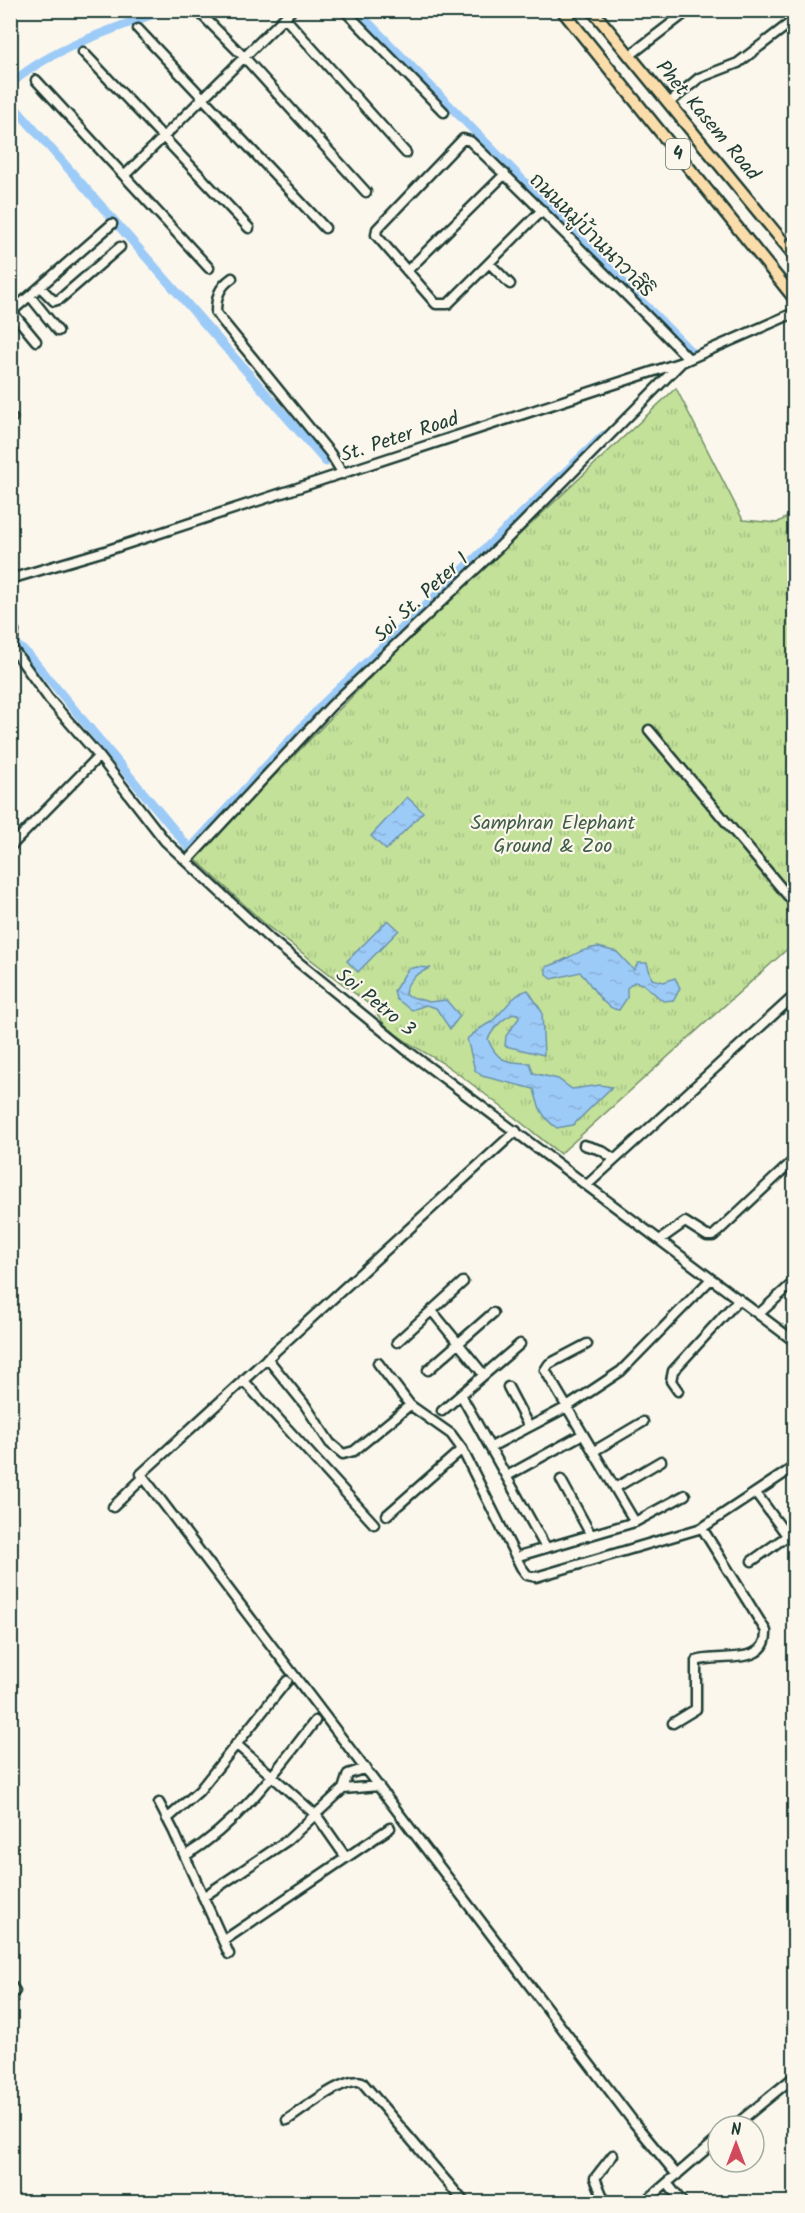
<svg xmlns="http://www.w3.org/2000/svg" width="805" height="2213" viewBox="0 0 805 2213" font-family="Kalam,'Playpen Sans Thai',sans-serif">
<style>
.park{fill:url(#park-tufts);stroke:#718f66;stroke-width:1.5}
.water{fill:url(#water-ripples);stroke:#6b92aa;stroke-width:1.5}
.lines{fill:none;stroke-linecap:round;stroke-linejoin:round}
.canal{stroke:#9dcbf8;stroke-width:9}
.minor-casing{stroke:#1f3d34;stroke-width:13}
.major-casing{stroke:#1f3d34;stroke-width:15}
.minor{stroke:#fbf7ec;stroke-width:8}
.major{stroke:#fbddab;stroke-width:10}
.labels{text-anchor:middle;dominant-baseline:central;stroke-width:4.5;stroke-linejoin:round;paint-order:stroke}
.shield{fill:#fbf7ec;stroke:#61756b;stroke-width:1.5}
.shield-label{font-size:18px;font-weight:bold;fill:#1f3d34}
.street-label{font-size:20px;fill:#1f3d34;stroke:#fbf7ec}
.park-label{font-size:20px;fill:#405e48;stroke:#fbf7ec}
</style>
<defs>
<pattern id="park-tufts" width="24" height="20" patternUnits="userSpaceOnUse" patternTransform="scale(1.5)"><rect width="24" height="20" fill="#c3e199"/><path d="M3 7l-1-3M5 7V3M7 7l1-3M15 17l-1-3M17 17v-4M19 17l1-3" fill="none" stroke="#a7c284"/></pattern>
<pattern id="water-ripples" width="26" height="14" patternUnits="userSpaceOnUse" patternTransform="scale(1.5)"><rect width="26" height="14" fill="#9dcbf8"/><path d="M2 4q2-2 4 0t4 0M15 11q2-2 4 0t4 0" fill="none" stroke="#87afd5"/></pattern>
</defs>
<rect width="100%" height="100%" fill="#fbf7ec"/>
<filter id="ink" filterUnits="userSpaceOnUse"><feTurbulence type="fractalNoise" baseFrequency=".0167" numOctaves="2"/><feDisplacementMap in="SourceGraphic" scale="12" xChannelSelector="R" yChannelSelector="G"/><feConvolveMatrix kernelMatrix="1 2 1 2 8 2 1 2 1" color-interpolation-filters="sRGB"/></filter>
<g filter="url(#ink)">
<path class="park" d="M 676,388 L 743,520 L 777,523 L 794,513 L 794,943 L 560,1154 C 524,1125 488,1095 450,1068 C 428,1052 384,1035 375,1009 L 266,925 L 194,858 L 410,637 Z"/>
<path class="water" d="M 407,797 L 423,812 L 386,850 L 371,836 Z
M 388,920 L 399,930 L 358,972 L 347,961 Z
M 598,947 L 617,952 L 634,970 L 638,963 L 647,963 L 652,979 L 664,982 L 675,978 L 680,988 L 674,1000 L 663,1001 L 643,984 L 634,982 L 627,988 L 627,998 L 619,1010 C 602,1009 592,984 580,972 L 552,979 L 546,974 L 546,967 C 568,961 575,950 598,947 Z
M 417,967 L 431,968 C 417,973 406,980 405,995 L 429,1002 L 446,1000 L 460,1016 L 450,1029 L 436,1008 L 426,1005 L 412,1010 L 396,999 L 394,991 L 408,969 Z
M 528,990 L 542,1012 L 544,1055 L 505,1046 L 506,1036 L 519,1018 L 518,1014 C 506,1013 493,1029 488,1039 C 496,1061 507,1063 530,1063 L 533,1073 L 558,1079 L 572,1089 L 600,1085 L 612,1087 L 573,1125 L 557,1128 C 542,1118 538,1106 534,1089 L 482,1076 L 475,1070 L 467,1039 C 475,1032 481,1027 491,1022 C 502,1014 512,994 528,990 Z"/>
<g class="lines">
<path class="canal" d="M 356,10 L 691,352 L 681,362
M 10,85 C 48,49 115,29 164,10
M 10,102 L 326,462
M 10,640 L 29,655 L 190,849 L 324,703 L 604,435"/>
<g class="minor-casing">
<path id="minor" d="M 197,10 L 244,57 L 366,192
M 344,10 L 444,112
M 285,18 L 406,153
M 138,29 L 325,228
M 83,52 L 249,228
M 629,56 L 689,10
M 36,80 L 209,268
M 669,103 L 699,78 L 738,63 L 794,20
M 125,175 L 292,10
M 542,210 L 448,304 L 436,304 L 376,235 L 377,229 L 463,139 L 470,141 C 545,213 617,285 689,359
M 489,263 L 510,284
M 407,271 L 505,174
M 232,278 C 219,287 216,297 216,313 L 330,453 L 343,474
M 40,287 L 54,301 L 60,299 L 120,247
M 30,296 L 58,331
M 12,312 L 36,341
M 10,313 L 112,224
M 10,419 L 12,418
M 10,579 L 105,551 L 682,362 L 794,313
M 10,622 L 14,631 L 12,648 L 49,699 L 99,756 L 165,841 L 270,939 L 405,1049 L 794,1341
M 649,730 L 794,903
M 10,847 L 99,756
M 187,861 L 331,706 L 499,547 L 681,363
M 516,1131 L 141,1474 L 635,2124 L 677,2175
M 584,1145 L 601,1150 L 614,1159
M 587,1185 L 794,996
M 661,1239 L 685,1222 L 707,1236 L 713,1236 L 794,1160
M 432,1311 L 484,1375
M 760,1313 L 794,1282
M 397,1342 L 463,1282
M 587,1344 L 549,1364 L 545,1370 L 635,1522 L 685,1495
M 267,1358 L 305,1405 L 330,1443 L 343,1454 L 354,1451 L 410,1405
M 378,1363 L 410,1405 L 451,1434 L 462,1449 L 521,1567 L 527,1575 L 536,1577 L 702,1528 L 794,1467
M 428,1370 L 493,1313
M 243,1380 L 374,1524
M 508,1387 L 529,1427
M 678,1391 L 671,1381 L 673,1371 L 739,1299
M 461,1395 L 546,1548
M 442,1411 L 520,1344
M 491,1447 L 567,1407 L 621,1371 L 711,1279
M 594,1451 L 643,1422
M 507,1476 L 583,1434
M 561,1480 L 591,1535
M 615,1488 L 661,1461
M 756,1493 L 794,1545
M 113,1507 L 143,1478
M 387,1515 L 462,1449
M 522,1555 L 635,1522
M 752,1561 L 787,1536
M 673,1723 L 696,1709 L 696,1661 C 717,1653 768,1668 766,1631 L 702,1528
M 236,1744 L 317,1816 L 345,1856
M 343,1789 L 348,1774 L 366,1768
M 159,1803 L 174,1832 L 229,1954
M 167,1819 L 199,1791 L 287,1681
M 185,1856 C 239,1823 277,1770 315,1721
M 203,1897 L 288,1840 L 343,1789 L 379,1786
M 223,1941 L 390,1828
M 10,1984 L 15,1991
M 287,2120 C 303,2110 345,2075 362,2082 L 464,2202
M 734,2126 L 794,2077
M 667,2183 L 682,2202
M 605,2202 L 595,2178 L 613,2155
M 645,2202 L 718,2139"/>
</g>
<g class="major-casing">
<path id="major" d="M 562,10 L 794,298
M 592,10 L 794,255"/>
</g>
<use href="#minor" class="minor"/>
<use href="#major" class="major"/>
</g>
</g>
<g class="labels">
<rect class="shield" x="666" y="139" width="24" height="30" rx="4.5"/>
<g class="shield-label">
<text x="678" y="154">4</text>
</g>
<g class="street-label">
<text transform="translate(707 121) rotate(50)">Phet Kasem Road</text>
<text transform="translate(591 236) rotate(45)">ถนนหมู่บ้านนาวาสิริ</text>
<text transform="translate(400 438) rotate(-18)">St. Peter Road</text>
<text transform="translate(422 598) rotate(-43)">Soi St. Peter 1</text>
<text transform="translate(375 1003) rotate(39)">Soi Petro 3</text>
</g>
<g class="park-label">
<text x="553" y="824">Samphran Elephant<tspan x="553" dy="23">Ground &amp; Zoo</tspan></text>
</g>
</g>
<rect width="805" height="2213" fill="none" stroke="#fbf7ec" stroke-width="36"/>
<rect x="18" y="18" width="769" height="2177" fill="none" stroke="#1f3d34" stroke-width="2" filter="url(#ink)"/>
<g transform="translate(736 2144)"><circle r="28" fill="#fbf7ec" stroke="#a3ada2" stroke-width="1.5"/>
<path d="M0-4.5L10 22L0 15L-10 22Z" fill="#d1495b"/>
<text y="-9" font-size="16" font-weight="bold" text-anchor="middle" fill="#1f3d34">N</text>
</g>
</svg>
